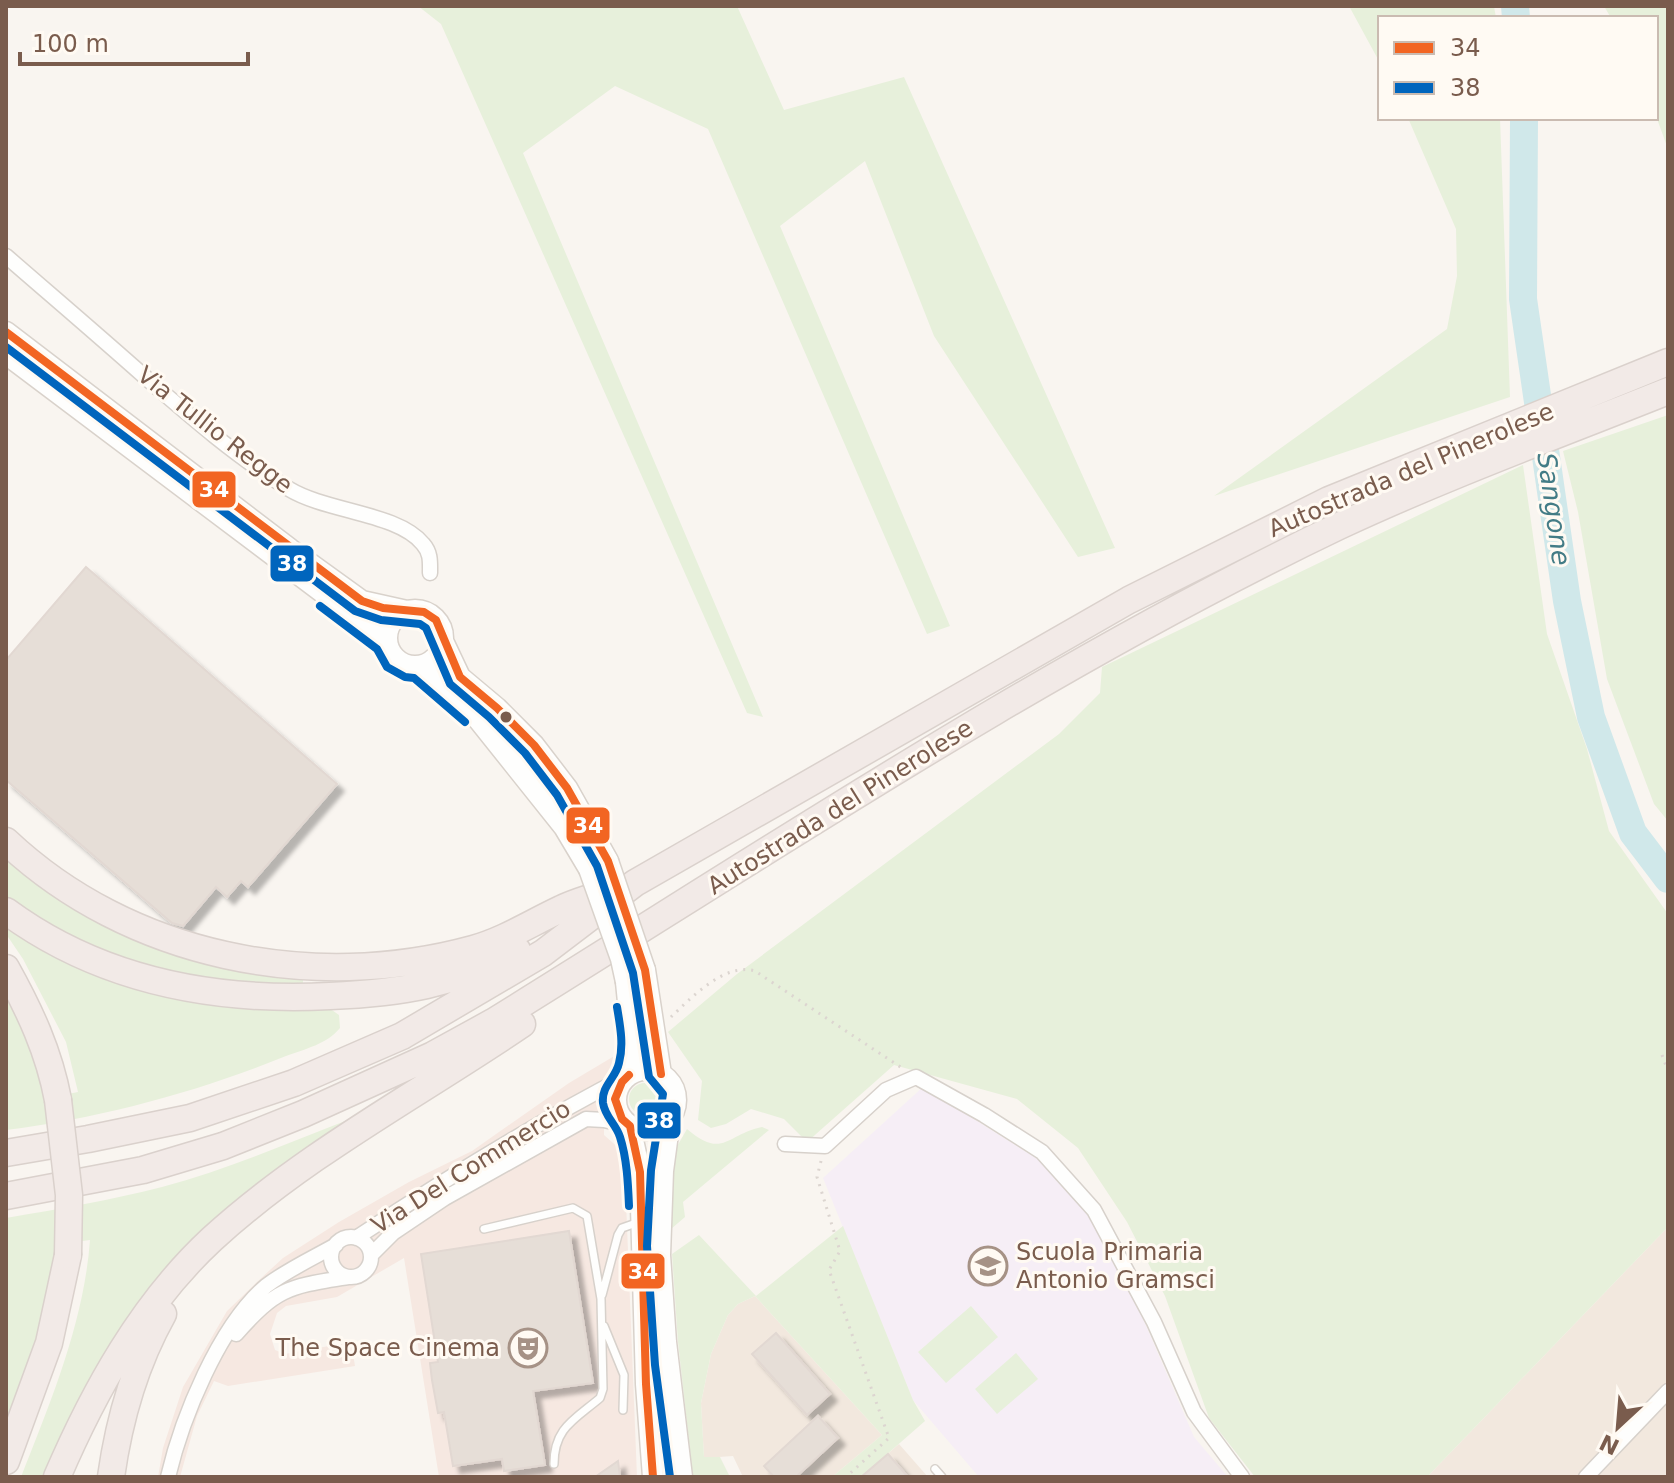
<svg xmlns="http://www.w3.org/2000/svg" width="1674" height="1483" viewBox="0 0 1674 1483" font-family="'DejaVu Sans',sans-serif">
<style>
.residential{fill:#f2e8de}
.commercial{fill:#f6e8e1}
.education{fill:#f6eef6}
.green{fill:#e7f0db}
.lines{fill:none;stroke-linecap:round;stroke-linejoin:round}
.river{stroke:#d0e8ea;stroke-width:28}
.building{fill:#e6ded7;stroke:#e2d8d2;stroke-width:2;filter:url(#shadow)}
.lane-casing{stroke:#d7d1cb;stroke-width:10}
.street-casing{stroke:#d7d1cb;stroke-width:17}
.secondary-casing{stroke:#d9d2cb;stroke-width:23}
.highway-casing{stroke:#dad1cc;stroke-width:29}
.path{stroke:#dcd5d0;stroke-width:3;stroke-dasharray:2 6;stroke-linecap:butt}
.lane{stroke:#fefefd;stroke-width:7}
.street{stroke:#fefefd;stroke-width:14}
.secondary{stroke:#fefefd;stroke-width:20}
.highway{stroke:#f2eae7;stroke-width:26}
.secondary-bridge-casing{stroke:#d9d2cb;stroke-width:23;stroke-linecap:butt}
.highway-bridge-casing{stroke:#dad1cc;stroke-width:29;stroke-linecap:butt}
.secondary-bridge{stroke:#fefefd;stroke-width:20}
.highway-bridge{stroke:#f2eae7;stroke-width:26}
.bus-1-casing{stroke:#fffaf3;stroke-width:14}
.bus-2-casing{stroke:#fffaf3;stroke-width:14}
.bus-1{stroke:#f26522;stroke-width:8}
.bus-2{stroke:#0065bd;stroke-width:8}
.bus-dot{fill:#7a5c4d;stroke:#fffaf3;stroke-width:3}
.labels{text-anchor:middle;dominant-baseline:central;stroke-width:6;stroke-linejoin:round;paint-order:stroke}
.street-label{font-size:24px;fill:#7a5c4d;stroke:#fffaf3}
.poi-label{font-size:24px;fill:#7a5c4d;stroke:#fffaf3;text-anchor:start}
.water-label{font-size:26px;font-style:italic;fill:#437c86;stroke:#fffaf3}
.line-badge{stroke:#fffaf3;stroke-width:3}
.badge-label{font-size:22px;text-anchor:middle;font-weight:bold;fill:#fff}
</style>
<defs>
<filter id="shadow"><feDropShadow dx="7" dy="7" stdDeviation="2" flood-color="#0004"/></filter>
</defs>
<rect width="100%" height="100%" fill="#f9f5f0"/>
<path class="residential" d="M 1668,1227 L 1668,1477 L 1427,1477 Z
M 755,1296 L 882,1435 L 832,1477 L 743,1477 L 733,1456 L 704,1458 L 701,1403 L 711,1354 L 728,1315 L 738,1304 Z
M 899,1444 L 928,1477 L 861,1477 Z"/>
<path class="commercial" d="M 616,1055 L 604,1100 L 604,1135 L 621,1150 L 625,1176 L 637,1477 L 439,1477 L 404,1258 L 337,1297 L 286,1306 L 277,1313 L 270,1334 L 275,1350 L 285,1354 L 351,1342 L 355,1366 L 228,1386 L 214,1381 L 197,1416 L 180,1477 L 158,1477 L 163,1448 L 183,1387 L 227,1311 L 258,1281 L 283,1258 L 339,1222 L 409,1182 L 472,1151 L 569,1083 Z"/>
<path class="education" d="M 923,1087 L 1042,1162 L 1090,1215 L 1138,1307 L 1194,1437 L 1228,1477 L 979,1477 L 913,1400 L 823,1178 Z"/>
<path class="green" d="M 418,6 L 737,6 L 784,110 L 904,77 L 1115,548 L 1078,557 L 934,336 L 865,161 L 780,226 L 950,626 L 927,634 L 708,129 L 615,86 L 523,153 L 763,717 L 747,713 L 441,24 Z
M 1349,6 L 1494,6 L 1496,18 L 1380,18 L 1380,63 Z
M 1604,6 L 1668,6 L 1668,149 L 1656,116 L 1656,18 L 1611,18 Z
M 1408,118 L 1500,118 L 1510,397 L 1214,496 L 1447,329 L 1457,276 L 1456,229 Z
M 1668,415 L 1668,821 L 1654,804 L 1607,679 L 1578,512 L 1563,451 Z
M 1523,465 L 1547,634 L 1587,749 L 1609,831 L 1668,914 L 1668,1227 L 1427,1477 L 1255,1477 L 1209,1418 L 1165,1296 L 1127,1222 L 1078,1148 L 1017,1099 L 894,1065 L 807,1142 L 784,1119 L 751,1109 L 726,1124 L 711,1128 L 698,1120 L 702,1081 L 668,1032 L 737,974 L 1059,734 L 1100,693 L 1102,667 Z
M 6,856 L 198,959 L 246,972 L 303,980 L 303,984 L 224,982 L 174,974 L 70,941 L 6,901 Z
M 7,927 L 60,959 L 181,998 L 228,1007 L 279,1009 L 329,1008 L 339,1015 L 340,1028 C 327,1044 305,1049 286,1056 C 197,1092 101,1118 6,1130 L 6,987 L 21,1013 L 48,1098 L 78,1092 L 66,1042 L 23,959 L 6,934 Z
M629 1099a16 16 0 1 1 32 0a16 16 0 1 1-32 0Z
M 353,1118 L 284,1164 L 235,1202 L 46,1477 L 21,1477 C 51,1401 84,1322 90,1240 L 59,1244 L 38,1347 L 6,1435 L 6,1218 C 59,1209 111,1200 162,1187 C 228,1169 291,1142 353,1118 Z
M 762,1127 L 769,1130 L 683,1202 L 685,1217 L 671,1229 L 675,1150 L 687,1129 C 723,1160 727,1134 762,1127 Z
M 843,1226 L 913,1400 L 925,1421 L 861,1477 L 832,1477 L 882,1435 L 755,1296 L 738,1304 L 728,1315 L 711,1354 L 701,1403 L 704,1457 L 720,1457 L 730,1477 L 693,1477 L 678,1342 L 672,1254 L 699,1235 L 756,1296 Z
M 971,1306 L 998,1337 L 946,1383 L 918,1352 Z
M 1016,1353 L 1038,1379 L 997,1414 L 975,1389 Z"/>
<g class="lines">
<path class="river" d="M 1515,6 L 1516,18
M 1524,118 L 1523,299 L 1567,601 L 1591,717 L 1633,833 L 1668,879"/>
</g>
<path class="building" d="M 86,567 L 337,784 L 248,887 L 241,881 L 227,897 L 216,887 L 183,926 L 172,923 L 6,780 L 6,660 Z
M 569,1231 L 593,1383 L 533,1391 L 545,1465 L 504,1471 L 502,1459 L 453,1466 L 444,1412 L 438,1413 L 432,1380 L 430,1363 L 438,1362 L 421,1254 Z
M 776,1333 L 830,1394 L 807,1415 L 752,1354 Z
M 818,1416 L 838,1438 L 796,1477 L 774,1477 L 764,1466 Z
M 888,1454 L 908,1477 L 861,1477 Z
M 618,1461 L 620,1477 L 595,1477 Z"/>
<g class="lines">
<g class="lane-casing">
<path id="lane" d="M 484,1229 L 573,1208 L 587,1216 L 601,1299 L 603,1389 L 600,1398 C 574,1420 554,1428 554,1464
M 602,1295 L 618,1235 L 622,1228 L 639,1222
M 604,1326 L 624,1375 L 623,1410
M 935,1469 L 942,1477"/>
</g>
<g class="street-casing">
<path id="street" d="M 6,256 C 52,296 99,336 145,377 C 191,417 237,457 289,489 C 327,512 398,513 423,544 C 431,553 430,562 430,573
M 785,1144 L 825,1146 L 886,1090 L 916,1077 L 984,1115 L 1042,1152 L 1094,1210 L 1154,1322 L 1194,1412 L 1242,1477
M331 1257a20 20 0 1 1 40 0a20 20 0 1 1-40 0Z
M 356,1238 C 445,1179 534,1124 629,1075
M 371,1255 L 393,1233 L 445,1198 L 586,1119 L 604,1120 L 630,1126
M 236,1334 C 278,1287 288,1287 348,1277
M 168,1477 C 182,1418 219,1326 266,1286 C 287,1270 313,1258 336,1245
M 1586,1477 L 1668,1391"/>
</g>
<g class="secondary-casing">
<path id="secondary" d="M 6,332 L 290,549 L 362,601 L 407,611
M 6,354 L 387,641
M387 638a28 28 0 1 1 56 0a28 28 0 1 1-56 0Z
M 443,641 L 460,677 L 497,708 L 534,745 L 567,788 L 608,861
M 418,666 L 473,713 L 564,827 L 589,869
M 645,970 L 661,1074
M 626,982 L 633,1052 L 629,1075
M616 1100a30 30 0 1 1 60 0a30 30 0 1 1-60 0Z
M 670,1119 L 663,1171 L 660,1255 L 666,1342 L 682,1477
M 630,1126 L 640,1172 L 646,1384 L 653,1477"/>
</g>
<g class="highway-casing">
<path id="highway" d="M 6,841 C 129,957 312,993 473,949 C 505,940 531,923 561,909 C 577,901 596,896 613,891
M 6,911 C 101,981 213,1002 330,996 C 400,993 455,985 517,950
M 6,968 C 30,1011 49,1052 58,1100
M 6,1153 L 88,1139 L 190,1118 L 294,1083 L 402,1036 L 543,953 L 635,883 L 1129,600 L 1329,500 L 1668,362
M 6,1196 L 143,1170 L 223,1146 L 303,1114 L 433,1055 L 493,1022 C 771,850 1044,667 1339,526 C 1446,476 1558,435 1668,391
M 6,1461 L 49,1343 L 68,1255
M 57,1477 C 94,1391 142,1304 212,1239 C 305,1154 419,1094 522,1024
M 111,1477 C 119,1420 135,1364 163,1314"/>
</g>
<path class="path" d="M 671,1017 C 691,998 725,962 755,971 L 902,1068
M 1662,1055 L 1668,1071
M 821,1161 L 817,1177 L 840,1251 L 829,1270 L 889,1438 L 846,1477"/>
<use href="#lane" class="lane"/>
<use href="#street" class="street"/>
<use href="#secondary" class="secondary"/>
<use href="#highway" class="highway"/>
<g class="secondary-bridge-casing">
<path id="secondary-bridge" d="M 608,861 L 645,970
M 589,869 L 621,959 L 626,982"/>
</g>
<g class="highway-bridge-casing">
<path id="highway-bridge" d="M 58,1100 L 69,1195 L 68,1255"/>
</g>
<use href="#secondary-bridge" class="secondary-bridge"/>
<use href="#highway-bridge" class="highway-bridge"/>
<g class="bus-1-casing">
<path id="bus-1" d="M 6,332 L 362,601 L 383,608 L 424,612 L 436,620 L 460,677 L 497,708 L 534,745 L 567,788 L 608,861 L 645,970 L 661,1074
M 629,1075 L 622,1082 L 615,1099 L 622,1119 L 630,1126 L 640,1172 L 646,1384 L 653,1477"/>
</g>
<g class="bus-2-casing">
<path id="bus-2" d="M 6,347 L 355,611 L 381,620 L 420,624 L 426,628 L 450,684 L 489,717 L 525,753 L 557,795 L 597,866 L 633,973 L 649,1077 L 663,1094 L 651,1170 L 647,1246 L 655,1365 L 670,1477
M 320,606 L 377,649 L 387,667 L 405,677 L 414,678 L 465,722
M 617,1007 C 620,1025 624,1045 619,1063 C 616,1078 601,1086 603,1103 C 605,1117 616,1124 620,1137 C 627,1159 628,1183 629,1206"/>
</g>
<use href="#bus-1" class="bus-1"/>
<use href="#bus-2" class="bus-2"/>
</g>
<defs>
<g id="school-ring" transform="scale(2)"><circle r="9.5" fill="#fffaf3" stroke="#a69286" stroke-width="1.5"/><path d="M0-5L7-2L0 1L-7-2ZM-4 1L0 2.5L4 1V4Q0 6-4 4Z" fill="#a69286"/></g>
<g id="theatre-ring" transform="scale(2)"><circle r="9.5" fill="#fffaf3" stroke="#a69286" stroke-width="1.5"/><path d="M-5-5.5Q0-4 5-5.5V0Q5 5 0 6Q-5 5-5 0ZM-3.3-2.5H-1v1.5H-3.3ZM1-2.5H3.3v1.5H1ZM-2.8 1Q0 5.5 2.8 1Z" fill="#a69286"/></g>
</defs>
<g fill-rule="evenodd">
<use href="#school-ring" x="988" y="1266"/>
<use href="#theatre-ring" x="528" y="1348"/>
</g>
<circle class="bus-dot" cx="506" cy="717" r="7"/>
<g class="labels">
<g class="street-label">
<text transform="translate(215 430) rotate(38)">Via Tullio Regge</text>
<text transform="translate(1411 470) rotate(-23)">Autostrada del Pinerolese</text>
<text transform="translate(840 807) rotate(-32)">Autostrada del Pinerolese</text>
<text transform="translate(471 1167) rotate(-32)">Via Del Commercio</text>
</g>
<g class="poi-label">
<text x="1016" y="1252">Scuola Primaria<tspan x="1016" dy="28">Antonio Gramsci</tspan></text>
<text x="500" y="1348" text-anchor="end">The Space Cinema</text>
</g>
<g class="water-label">
<text transform="translate(1554 509) rotate(82)">Sangone</text>
</g>
</g>
<g class="line-badge">
<rect x="191" y="470" width="46" height="39" rx="8" fill="#f26522"/>
<rect x="269" y="544" width="46" height="39" rx="8" fill="#0065bd"/>
<rect x="565" y="806" width="46" height="39" rx="8" fill="#f26522"/>
<rect x="636" y="1101" width="46" height="39" rx="8" fill="#0065bd"/>
<rect x="620" y="1252" width="46" height="38" rx="8" fill="#f26522"/>
</g>
<g class="badge-label">
<text x="214" y="497">34</text>
<text x="292" y="571">38</text>
<text x="588" y="833">34</text>
<text x="659" y="1128">38</text>
<text x="643" y="1279">34</text>
</g>
<rect width="1674" height="1483" fill="none" stroke="#7a5c4d" stroke-width="16"/>
<rect x="1378" y="16" width="280" height="104" fill="#fffaf3" stroke="#cabbb1" stroke-width="2"/>
<rect x="1394" y="42" width="40" height="12" fill="#f26522" stroke="#cabbb1" stroke-width="2"/>
<text x="1450" y="56" font-size="24" fill="#7a5c4d">34</text>
<rect x="1394" y="82" width="40" height="12" fill="#0065bd" stroke="#cabbb1" stroke-width="2"/>
<text x="1450" y="96" font-size="24" fill="#7a5c4d">38</text>
<g transform="translate(1618 1427) rotate(206)" stroke="#fffaf3" stroke-width="6" paint-order="stroke">
<path d="M0-6L14 30L0 20L-14 30Z" fill="#7a5c4d"/>
<text y="-12" font-size="22" font-weight="bold" text-anchor="middle" fill="#7a5c4d">N</text>
</g>
<path d="M20 52v12h228v-12" fill="none" stroke="#7a5c4d" stroke-width="4"/>
<text x="32" y="52" font-size="24" fill="#7a5c4d" stroke="#fffaf3" stroke-width="6" paint-order="stroke">100 m</text>
</svg>
